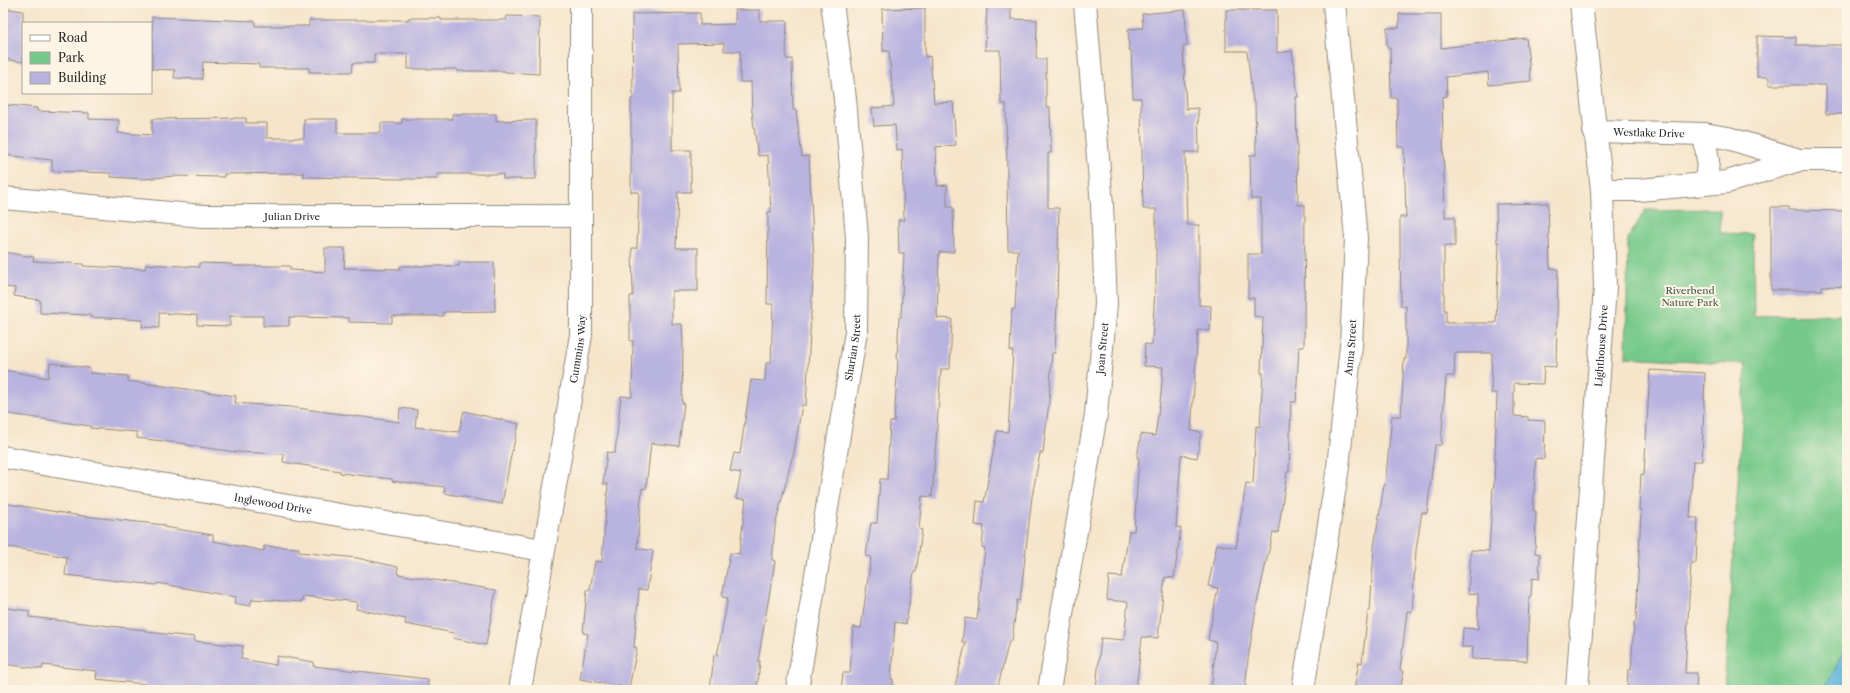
<svg xmlns="http://www.w3.org/2000/svg" width="1850" height="693" viewBox="0 0 1850 693" font-family="'Libre Caslon Text',serif">
<style>
.green{fill:#77c98b;stroke:#517a5b}
.water{fill:#5eb4da;stroke:#447082}
.building{fill:#b9b3e0}
.lines{fill:none;stroke-linecap:round;stroke-linejoin:round}
.minor-casing{stroke:#90887b;stroke-width:24}
.minor{stroke:#fff;stroke-width:22}
.labels{text-anchor:middle;dominant-baseline:central;stroke-width:4;stroke-linejoin:round;paint-order:stroke}
.street-label{font-size:10px;fill:#2b2b2b;stroke:#fcf5e5}
.park-label{font-size:10px;fill:#425a48;stroke:#fcf5e5}
</style>
<rect width="100%" height="100%" fill="#fcf5e5"/>
<filter id="ink" filterUnits="userSpaceOnUse"><feTurbulence type="fractalNoise" baseFrequency=".025" numOctaves="2"/><feDisplacementMap in="SourceGraphic" scale="8" xChannelSelector="R" yChannelSelector="G"/><feConvolveMatrix kernelMatrix="1 2 1 2 8 2 1 2 1" color-interpolation-filters="sRGB"/></filter>
<filter id="wash" filterUnits="userSpaceOnUse"><feTurbulence type="fractalNoise" baseFrequency=".012" numOctaves="4" result="noise"/><feDisplacementMap in="SourceGraphic" scale="16" xChannelSelector="R" yChannelSelector="G"/><feGaussianBlur stdDeviation="0.9" result="paint"/><feColorMatrix in="noise" values="0 0 0 0 0 0 0 0 0 0 0 0 0 0 0 0 0 1.4 0 .05"/><feComposite in="paint" operator="in"/></filter>
<g filter="url(#wash)">
<rect width="100%" height="100%" fill="#f6e5cb"/>
<path class="green" d="M 1720,209 L 1720,233 L 1753,234 L 1754,316 L 1847,315 L 1847,690 L 1724,690 L 1746,364 L 1626,357 L 1628,239 L 1645,210 Z"/>
<path class="water" d="M 1847,645 L 1847,690 L 1824,690 Z"/>
<g id="blocks">
<path class="building" d="M 987,6 L 1011,7 L 1011,19 L 1037,20 L 1036,59 L 1046,59 L 1046,107 L 1050,107 L 1051,153 L 1048,153 L 1048,208 L 1059,208 L 1057,304 L 1055,353 L 1052,353 L 1049,402 L 1043,453 L 1040,453 L 1032,497 L 1020,601 L 1017,600 L 1012,641 L 1009,641 L 997,690 L 954,690 L 966,642 L 962,642 L 965,618 L 977,620 L 985,548 L 982,547 L 984,526 L 975,525 L 977,501 L 984,502 L 997,431 L 1008,432 L 1013,351 L 1010,351 L 1012,309 L 1015,309 L 1018,250 L 1008,250 L 1006,104 L 1001,104 L 1000,50 L 985,50 Z
M 3,8 L 23,11 L 23,62 L 3,59 Z
M 925,8 L 925,57 L 930,56 L 934,103 L 953,102 L 956,145 L 936,147 L 937,186 L 947,185 L 947,207 L 953,207 L 954,252 L 939,252 L 937,318 L 952,319 L 950,369 L 941,369 L 932,497 L 922,496 L 919,529 L 922,530 L 916,572 L 914,572 L 906,624 L 895,622 L 891,679 L 893,679 L 893,690 L 841,690 L 843,673 L 850,673 L 853,627 L 861,628 L 871,557 L 866,556 L 871,523 L 877,523 L 880,479 L 887,479 L 890,422 L 894,422 L 898,360 L 897,360 L 899,317 L 901,317 L 904,253 L 899,253 L 898,220 L 904,220 L 902,149 L 897,150 L 895,125 L 874,126 L 872,108 L 894,106 L 889,51 L 883,51 L 882,9 Z
M 735,10 L 760,10 L 760,21 L 787,21 L 786,59 L 792,59 L 793,110 L 796,110 L 802,157 L 809,156 L 814,261 L 806,405 L 802,405 L 793,458 L 792,458 L 775,526 L 772,560 L 775,561 L 758,661 L 760,661 L 757,690 L 710,690 L 714,655 L 717,656 L 728,598 L 722,597 L 730,553 L 739,554 L 746,500 L 736,498 L 741,473 L 730,471 L 734,453 L 740,454 L 751,380 L 765,381 L 766,363 L 771,363 L 773,304 L 767,304 L 768,212 L 771,212 L 768,155 L 758,156 L 752,112 L 751,82 L 740,82 L 740,51 L 724,51 L 724,43 L 678,44 L 679,93 L 672,93 L 672,150 L 691,150 L 691,192 L 678,192 L 676,248 L 698,248 L 698,291 L 672,291 L 672,324 L 682,324 L 683,345 L 682,403 L 684,403 L 679,446 L 651,443 L 646,489 L 642,488 L 637,548 L 653,551 L 647,590 L 639,589 L 634,647 L 637,648 L 629,688 L 580,679 L 588,634 L 583,633 L 587,590 L 590,590 L 595,561 L 602,562 L 608,484 L 603,484 L 607,452 L 615,453 L 621,396 L 632,397 L 633,341 L 630,341 L 630,296 L 633,296 L 632,248 L 637,248 L 639,192 L 631,192 L 631,99 L 633,99 L 632,14 L 700,13 L 700,25 L 735,24 Z
M 1185,10 L 1187,46 L 1183,47 L 1186,109 L 1198,108 L 1199,152 L 1185,152 L 1187,225 L 1199,225 L 1199,305 L 1211,306 L 1210,331 L 1198,330 L 1191,431 L 1201,432 L 1197,458 L 1181,455 L 1176,527 L 1181,528 L 1174,578 L 1165,577 L 1158,638 L 1142,637 L 1136,690 L 1096,690 L 1101,638 L 1124,640 L 1128,602 L 1107,600 L 1109,576 L 1122,577 L 1129,531 L 1134,531 L 1139,458 L 1137,458 L 1141,434 L 1155,436 L 1161,394 L 1163,367 L 1144,366 L 1145,344 L 1152,345 L 1155,286 L 1156,286 L 1156,209 L 1143,209 L 1141,98 L 1133,98 L 1131,50 L 1129,50 L 1128,29 L 1143,28 L 1142,14 Z
M 1226,10 L 1277,10 L 1277,53 L 1292,51 L 1298,97 L 1296,97 L 1298,205 L 1305,205 L 1304,347 L 1299,347 L 1296,402 L 1291,402 L 1289,472 L 1287,472 L 1278,533 L 1273,532 L 1257,603 L 1248,659 L 1245,690 L 1211,690 L 1216,642 L 1208,640 L 1218,588 L 1208,586 L 1217,544 L 1236,548 L 1246,483 L 1253,484 L 1256,426 L 1260,427 L 1263,373 L 1261,373 L 1263,317 L 1254,316 L 1254,298 L 1248,298 L 1248,254 L 1261,254 L 1261,199 L 1251,199 L 1250,155 L 1256,155 L 1255,102 L 1253,102 L 1247,51 L 1226,51 Z
M 1399,14 L 1441,14 L 1441,48 L 1526,38 L 1531,81 L 1489,85 L 1488,72 L 1446,77 L 1447,96 L 1442,97 L 1445,217 L 1455,217 L 1455,246 L 1444,246 L 1444,310 L 1446,310 L 1446,323 L 1496,323 L 1499,242 L 1497,243 L 1496,204 L 1548,203 L 1550,268 L 1558,269 L 1556,367 L 1544,366 L 1543,384 L 1514,383 L 1514,416 L 1528,417 L 1528,420 L 1545,421 L 1544,459 L 1536,458 L 1533,510 L 1536,511 L 1535,553 L 1540,554 L 1539,579 L 1532,578 L 1531,597 L 1529,597 L 1527,661 L 1472,659 L 1473,647 L 1462,647 L 1463,628 L 1478,629 L 1478,594 L 1468,593 L 1471,550 L 1489,551 L 1493,487 L 1494,487 L 1497,393 L 1491,393 L 1492,353 L 1455,353 L 1454,376 L 1446,376 L 1441,445 L 1435,445 L 1427,513 L 1422,512 L 1416,550 L 1412,612 L 1407,611 L 1400,670 L 1404,671 L 1400,690 L 1354,690 L 1359,662 L 1362,663 L 1368,611 L 1370,611 L 1374,547 L 1384,485 L 1385,486 L 1392,416 L 1401,416 L 1404,359 L 1406,359 L 1406,306 L 1401,306 L 1400,246 L 1400,217 L 1406,217 L 1404,147 L 1398,147 L 1397,98 L 1391,98 L 1390,48 L 1387,48 L 1387,28 L 1399,28 Z
M 507,16 L 540,17 L 539,74 L 505,72 L 505,71 L 457,71 L 457,69 L 408,69 L 408,54 L 374,54 L 374,63 L 353,63 L 352,72 L 309,72 L 309,68 L 259,68 L 259,64 L 203,62 L 202,79 L 174,78 L 175,70 L 152,69 L 152,17 L 255,21 L 255,26 L 309,26 L 309,20 L 408,20 L 408,18 L 441,18 L 441,20 L 506,20 Z
M 1757,36 L 1796,37 L 1796,45 L 1847,45 L 1847,114 L 1826,114 L 1826,85 L 1769,85 L 1769,77 L 1757,77 Z
M 8,105 L 37,108 L 37,111 L 89,113 L 89,119 L 119,120 L 118,133 L 152,135 L 152,119 L 246,118 L 246,123 L 267,123 L 267,138 L 304,138 L 304,119 L 337,119 L 337,133 L 381,133 L 381,123 L 402,123 L 402,119 L 452,119 L 452,114 L 496,114 L 496,121 L 536,120 L 536,179 L 503,179 L 503,174 L 437,174 L 437,179 L 403,179 L 304,177 L 304,173 L 224,174 L 224,177 L 173,176 L 144,179 L 111,177 L 111,173 L 52,171 L 52,160 L 3,155 Z
M 1771,207 L 1789,207 L 1789,210 L 1847,211 L 1847,287 L 1822,286 L 1822,290 L 1771,290 Z
M 325,248 L 345,248 L 344,268 L 400,269 L 400,266 L 459,266 L 459,262 L 494,262 L 495,311 L 443,312 L 443,316 L 392,316 L 392,323 L 349,322 L 349,318 L 289,317 L 289,326 L 263,326 L 263,316 L 230,316 L 230,326 L 197,325 L 197,315 L 159,313 L 159,328 L 142,327 L 143,320 L 90,317 L 90,315 L 40,313 L 40,300 L 14,296 L 15,288 L 3,287 L 3,252 L 34,257 L 33,261 L 83,264 L 83,266 L 145,269 L 146,264 L 199,267 L 199,263 L 232,264 L 232,266 L 290,266 L 290,270 L 325,272 Z
M 50,363 L 90,368 L 90,373 L 128,376 L 128,381 L 236,396 L 235,403 L 290,407 L 399,422 L 400,408 L 417,410 L 415,427 L 459,432 L 464,411 L 519,424 L 511,455 L 502,504 L 444,493 L 445,487 L 392,481 L 392,479 L 340,473 L 340,471 L 283,462 L 284,454 L 236,452 L 186,445 L 187,444 L 137,438 L 137,432 L 90,428 L 90,426 L 3,413 L 3,370 L 48,378 Z
M 1650,370 L 1705,373 L 1702,461 L 1693,461 L 1690,518 L 1698,518 L 1696,563 L 1691,563 L 1685,673 L 1697,673 L 1696,690 L 1627,690 L 1628,670 L 1631,670 L 1634,622 L 1636,622 L 1641,510 L 1639,510 L 1641,474 L 1644,475 Z
M 3,503 L 75,515 L 165,525 L 164,527 L 213,535 L 213,541 L 264,551 L 264,546 L 299,548 L 299,552 L 357,558 L 398,567 L 397,574 L 496,590 L 486,645 L 453,638 L 454,633 L 405,624 L 406,619 L 356,609 L 357,602 L 303,596 L 302,602 L 252,599 L 250,606 L 234,603 L 236,597 L 157,583 L 156,585 L 65,575 L 67,557 L 3,546 Z
M 6,608 L 29,611 L 29,617 L 146,630 L 146,632 L 195,637 L 194,641 L 243,646 L 241,659 L 276,665 L 277,656 L 314,662 L 313,666 L 428,679 L 428,690 L 145,690 L 145,684 L 96,679 L 97,671 L 43,665 L 42,669 L 3,664 L 3,629 Z"/>
</g>
</g>
<g filter="url(#ink)">
<use href="#blocks" fill-opacity="0" stroke="#90887b" stroke-width="1"/>
<g class="lines">
<g class="minor-casing">
<g id="minor">
<path id="s1" d="M 1594,131 L 1704,134 L 1728,138 L 1799,160"/>
<path d="M 1704,134 L 1708,161 L 1706,183"/>
<path d="M 1602,190 L 1639,190 L 1727,182 L 1799,160 L 1847,160"/>
<path id="s2" d="M 3,198 L 203,216 L 581,216"/>
<path id="s3" d="M 3,457 L 543,550"/>
<path id="s4" d="M 520,690 L 581,335 L 581,3"/>
<path id="s5" d="M 797,690 L 856,332 L 857,237 L 845,99 L 832,3"/>
<path id="s6" d="M 1049,690 L 1096,414 L 1106,304 L 1102,205 L 1085,3"/>
<path id="s7" d="M 1303,690 L 1338,467 L 1351,346 L 1356,238 L 1334,3"/>
<path id="s8" d="M 1577,690 L 1605,287 L 1602,190 L 1581,3"/>
</g>
</g>
<use href="#minor" class="minor"/>
</g>
</g>
<g class="labels">
<g class="street-label">
<text stroke="none"><textPath href="#s1" startOffset="55">Westlake Drive</textPath></text>
<text stroke="none"><textPath href="#s2" startOffset="290">Julian Drive</textPath></text>
<text stroke="none"><textPath href="#s8" startOffset="345">Lighthouse Drive</textPath></text>
<text stroke="none"><textPath href="#s5" startOffset="347">Sharian Street</textPath></text>
<text stroke="none"><textPath href="#s6" startOffset="346">Joan Street</textPath></text>
<text stroke="none"><textPath href="#s7" startOffset="346">Anna Street</textPath></text>
<text stroke="none"><textPath href="#s4" startOffset="346">Cummins Way</textPath></text>
<text stroke="none"><textPath href="#s3" startOffset="274">Inglewood Drive</textPath></text>
</g>
<g class="park-label">
<text x="1690" y="290">Riverbend<tspan x="1690" dy="12">Nature Park</tspan></text>
</g>
</g>
<rect width="1850" height="693" fill="none" stroke="#fcf5e5" stroke-width="16"/>
<rect x="22" y="22" width="130" height="72" fill="#fcf5e5" stroke="#a8a49b"/>
<rect x="30" y="35" width="20" height="6" fill="#ffffff" stroke="#a8a49b"/>
<text x="58" y="42" font-size="12" fill="#2b2b2b">Road</text>
<rect x="30" y="52" width="20" height="12" fill="#77c98b" stroke="#a8a49b"/>
<text x="58" y="62" font-size="12" fill="#2b2b2b">Park</text>
<rect x="30" y="72" width="20" height="12" fill="#b9b3e0" stroke="#a8a49b"/>
<text x="58" y="82" font-size="12" fill="#2b2b2b">Building</text>
</svg>
